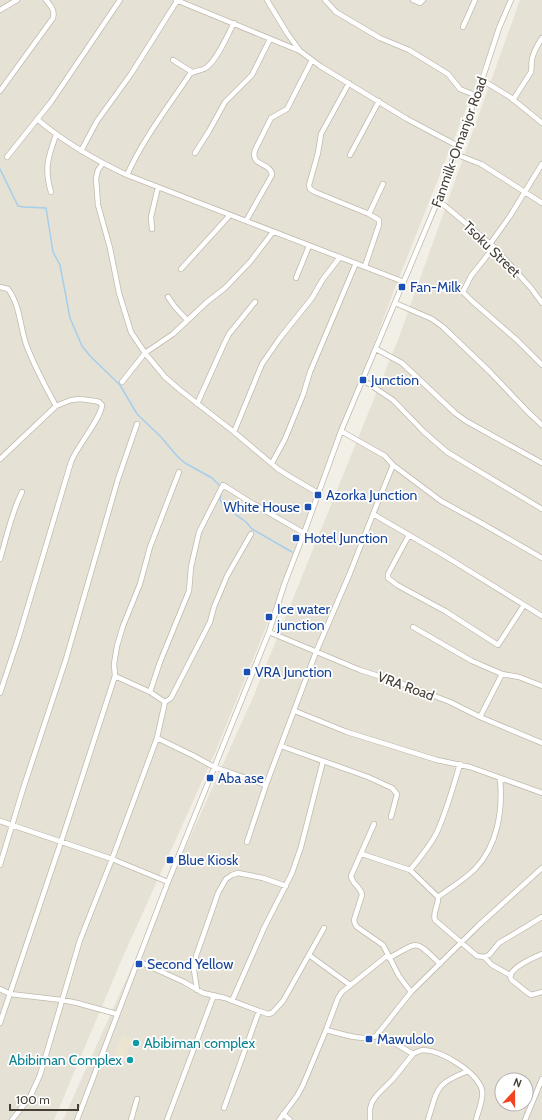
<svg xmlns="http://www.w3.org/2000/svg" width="542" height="1120" viewBox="0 0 542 1120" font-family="Cabin,sans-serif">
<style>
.residential{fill:#e6e1d5;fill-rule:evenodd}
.education{fill:#ebe4d1}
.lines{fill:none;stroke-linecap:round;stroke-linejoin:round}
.stream{stroke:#a5ceed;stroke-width:1.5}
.minor-casing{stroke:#c0baac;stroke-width:6}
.minor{stroke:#fff;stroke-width:4.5}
.transit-dot{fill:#1a4fb4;stroke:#fff;stroke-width:1.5}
.culture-dot{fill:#0f9aa8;stroke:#fff;stroke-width:1.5}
.labels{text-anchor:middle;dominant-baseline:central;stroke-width:3.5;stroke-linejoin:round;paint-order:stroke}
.street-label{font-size:14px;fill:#453f36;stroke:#fff}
.transit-label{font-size:14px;fill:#164399;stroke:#fff;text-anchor:start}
.culture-label{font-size:14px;fill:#0d838f;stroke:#fff;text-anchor:start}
</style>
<rect width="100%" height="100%" fill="#f2efe6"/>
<path class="residential" d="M 0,0 L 509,0 L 393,293 L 298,548 L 217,748 L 122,959 L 54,1120 L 0,1120 Z
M 520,0 L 542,0 L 542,1120 L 63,1120 L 254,695 L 399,337 ZM 502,1080 L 526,1080 L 526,1104 L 502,1104 Z"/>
<path class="education" d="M 122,1035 L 132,1039 L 124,1061 L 120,1059 L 119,1061 L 113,1059 Z"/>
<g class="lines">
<path class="stream" d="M 0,169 L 18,206 L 24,207 L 46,208 L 53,252 L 60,265 L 70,318 L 82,346 L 91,357 L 120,385 L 137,414 L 161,437 L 177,456 L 185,463 L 212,478 L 220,486
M 221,494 L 220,500 L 224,506 L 246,522 L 252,529 L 292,552"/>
<g class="minor-casing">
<path id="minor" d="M 176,0 L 300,51
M 267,0 L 287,33 L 300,51 L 320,66 L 407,119 L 458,146
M 325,0 L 336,12 L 380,38 L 409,50 L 440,69 L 448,74 L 460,89 L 477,96
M 413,0 L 420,3 L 423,0
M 0,10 L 17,0
M 463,27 L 475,0
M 173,60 L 192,72
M 482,80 L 510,97 L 542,123
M 349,83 L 321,134 L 318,153 L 309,185 L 310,189 L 315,192 L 369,214 L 379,220 L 379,225 L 365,266
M 0,91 L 53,18 C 55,10 51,6 46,0
M 513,100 L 531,72 C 532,67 531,64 532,59 C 534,51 538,44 542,38
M 37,119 C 64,142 95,160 127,175 L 404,282
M 81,151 L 97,121 L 131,74 L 177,1
M 195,153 L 209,131 L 225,102 L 252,75 L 270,39
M 455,154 L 481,164 L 542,203
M 350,155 L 379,101
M 7,157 L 51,102 L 120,0
M 103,163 L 98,170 L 96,178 L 98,205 L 110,248 L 119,293 L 131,332 L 145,353 L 165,377 L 180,390 L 234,432 L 278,469 L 289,476 L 318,493
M 127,175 C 143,139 168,107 190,74 C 195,70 203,71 207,67 C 218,58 227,36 234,23
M 51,192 C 44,169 48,157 56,135
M 438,200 L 494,247 L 531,288 L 542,303
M 369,214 L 383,184
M 246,221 L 272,175 C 271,162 250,167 255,150 L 271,118 L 287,109 L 312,60
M 152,229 L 151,217 L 158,187
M 490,244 L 510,216 L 542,164
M 494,247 L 471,276 L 463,292 L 472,301 L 518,341 L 542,365
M 181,269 L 230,215
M 296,278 L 309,246
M 0,287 L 8,289 C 20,305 20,326 26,344 C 34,366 45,386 56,406
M 168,297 L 175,307 L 187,320
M 395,303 L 432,319 L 443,327 L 489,371 L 528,412 L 542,425
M 376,349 L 402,363 L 455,413 L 466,421 L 542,463
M 363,380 L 393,400 L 424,432 L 447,452 L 542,509
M 122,382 L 145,353 L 173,334 L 207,302 L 225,288 L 250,262 L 273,232
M 197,404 L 224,344 L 229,334 L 255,302
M 341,431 L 385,456 L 393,465 L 441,501 L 483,524 L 542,558
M 234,432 L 262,364 L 280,338 L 312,298 L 323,279 L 340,257
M 0,459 L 56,406 L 71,400 L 80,399 L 95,401 L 99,402 L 102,405 C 101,419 77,446 71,462 L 19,636 L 0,693
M 272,463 L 285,439 L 303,395 L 310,372 L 356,263
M 373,514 L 445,556 L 542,616
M 409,535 L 388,574 L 388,578 L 397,585 L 445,611 L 498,645 L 524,605
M 0,559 C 7,536 11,514 22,492
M 413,627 L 472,661 L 502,674 L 519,677 L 542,686
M 269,632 L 360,670 L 403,684 L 450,702 L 480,717 L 542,743
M 115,676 L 150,692 L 165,702
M 150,692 L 160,662 L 189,591 L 191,567 L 199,532 L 223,485 L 250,502 L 304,533
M 295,711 L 347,732 L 437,760 L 470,767 L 542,793
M 480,717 L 502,674
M 157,738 L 194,756 L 214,767 L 266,785
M 281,746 L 368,777 L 392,788 L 397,794 L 391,817
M 0,821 L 112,859 L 168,882
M 374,824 L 351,876 C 352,884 361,887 362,895 L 354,920 L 355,924 L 357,927 L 383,945 L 399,976 L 411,992
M 247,842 L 266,785 L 316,652 L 350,573 L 373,514 L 393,465
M 362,854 L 410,870 L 438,897 C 439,905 432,913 435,920 L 477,956 L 484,957 L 489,955 L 499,943 L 542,917
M 0,865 L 23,789 L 66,659 L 118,479 L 137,424
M 410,870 C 420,858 430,846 437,832 C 447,810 453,787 460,764
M 438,897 C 450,888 464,880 475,869 C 498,845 503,810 500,778
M 542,954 C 535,957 506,969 511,979 C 512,981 516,983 518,985 C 523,989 526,992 531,995 L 542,992
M 309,955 L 350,985
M 484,957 L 492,965 L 510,975
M 389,958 C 419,942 414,938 440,964
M 138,961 L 184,982 L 203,993 L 225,998 L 259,1011 L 268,1014 L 272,1013 L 283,1001 L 324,928
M 0,989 L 10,994 L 62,1000 L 77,1003 L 117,1014
M 197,990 L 194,970 L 196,956 L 214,905 L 218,893 L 226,879 L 232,875 L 238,873 L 263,878 L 286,886
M 232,1001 L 264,928 L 292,873 L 301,847 L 323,761
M 0,1023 L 61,842 L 115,676 L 114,664 L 117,646 L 123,626 L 140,584 L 150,547 L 179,472
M 326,1030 C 339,1033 364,1042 376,1036 L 411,992 L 479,925 L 542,868
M 378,1033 L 413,1054 C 417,1052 420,1050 424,1050 C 442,1051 477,1072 482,1090 C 484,1099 478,1111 476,1120
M 224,1108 L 259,1011
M 283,1114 L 290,1120
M 12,1120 L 30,1097 L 40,1075 L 80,940 L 112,859 L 157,738 L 165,702 L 171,698 L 210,622 L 214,607 L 227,576 L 251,534
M 77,1120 L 168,882 L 269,632 L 284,585 L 304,533 L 341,431 L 438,200 L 482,80 L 499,28 L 511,0
M 131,1120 L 137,1099
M 167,1120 L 214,995
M 279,1120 L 297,1096 L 303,1085 L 326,1030 L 338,998 L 342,992 L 388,955
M 370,1120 L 370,1109 L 372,1102 L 377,1095 L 393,1079 L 413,1054
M 428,1120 C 438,1088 435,1084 468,1071
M 525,1120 L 542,1079"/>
</g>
<use href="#minor" class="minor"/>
</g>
<g class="transit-dot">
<rect x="398" y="283" width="8" height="8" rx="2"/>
<rect x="359" y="376" width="8" height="8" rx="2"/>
<rect x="314" y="491" width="8" height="8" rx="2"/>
<rect x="304" y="503" width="8" height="8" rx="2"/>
<rect x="292" y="534" width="8" height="8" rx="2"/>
<rect x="265" y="613" width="8" height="8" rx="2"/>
<rect x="243" y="668" width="8" height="8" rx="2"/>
<rect x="206" y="774" width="8" height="8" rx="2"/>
<rect x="166" y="856" width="8" height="8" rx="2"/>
<rect x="135" y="960" width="8" height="8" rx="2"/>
<rect x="365" y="1035" width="8" height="8" rx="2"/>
</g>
<g class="culture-dot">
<circle cx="136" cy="1043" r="4"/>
<circle cx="130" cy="1060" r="4"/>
</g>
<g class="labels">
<g class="street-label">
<text transform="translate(459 142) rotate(-70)">Fanmilk-Omanjor Road</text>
<text transform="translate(492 249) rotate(44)">Tsoku Street</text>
<text transform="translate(406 686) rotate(20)">VRA Road</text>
</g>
<g class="transit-label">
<text x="410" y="287">Fan-Milk</text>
<text x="371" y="380">Junction</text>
<text x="326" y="495">Azorka Junction</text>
<text x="300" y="507" text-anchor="end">White House</text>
<text x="304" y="538">Hotel Junction</text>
<text x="277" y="609">Ice water<tspan x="277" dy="16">junction</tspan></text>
<text x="255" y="672">VRA Junction</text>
<text x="218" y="778">Aba ase</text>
<text x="178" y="860">Blue Kiosk</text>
<text x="147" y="964">Second Yellow</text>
<text x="377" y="1039">Mawulolo</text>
</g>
<g class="culture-label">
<text x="144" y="1043">Abibiman complex</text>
<text x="122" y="1060" text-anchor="end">Abibiman Complex</text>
</g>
</g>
<g transform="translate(514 1092) rotate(21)"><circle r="19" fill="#ffffff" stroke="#b5b2af"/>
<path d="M0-3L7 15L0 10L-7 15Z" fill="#f1431f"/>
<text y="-6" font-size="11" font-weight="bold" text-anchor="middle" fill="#453f36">N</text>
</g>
<path d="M10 1104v6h68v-6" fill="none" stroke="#453f36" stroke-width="2"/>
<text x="16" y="1104" font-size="12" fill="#453f36" stroke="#ffffff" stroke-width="3" paint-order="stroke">100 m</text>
</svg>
